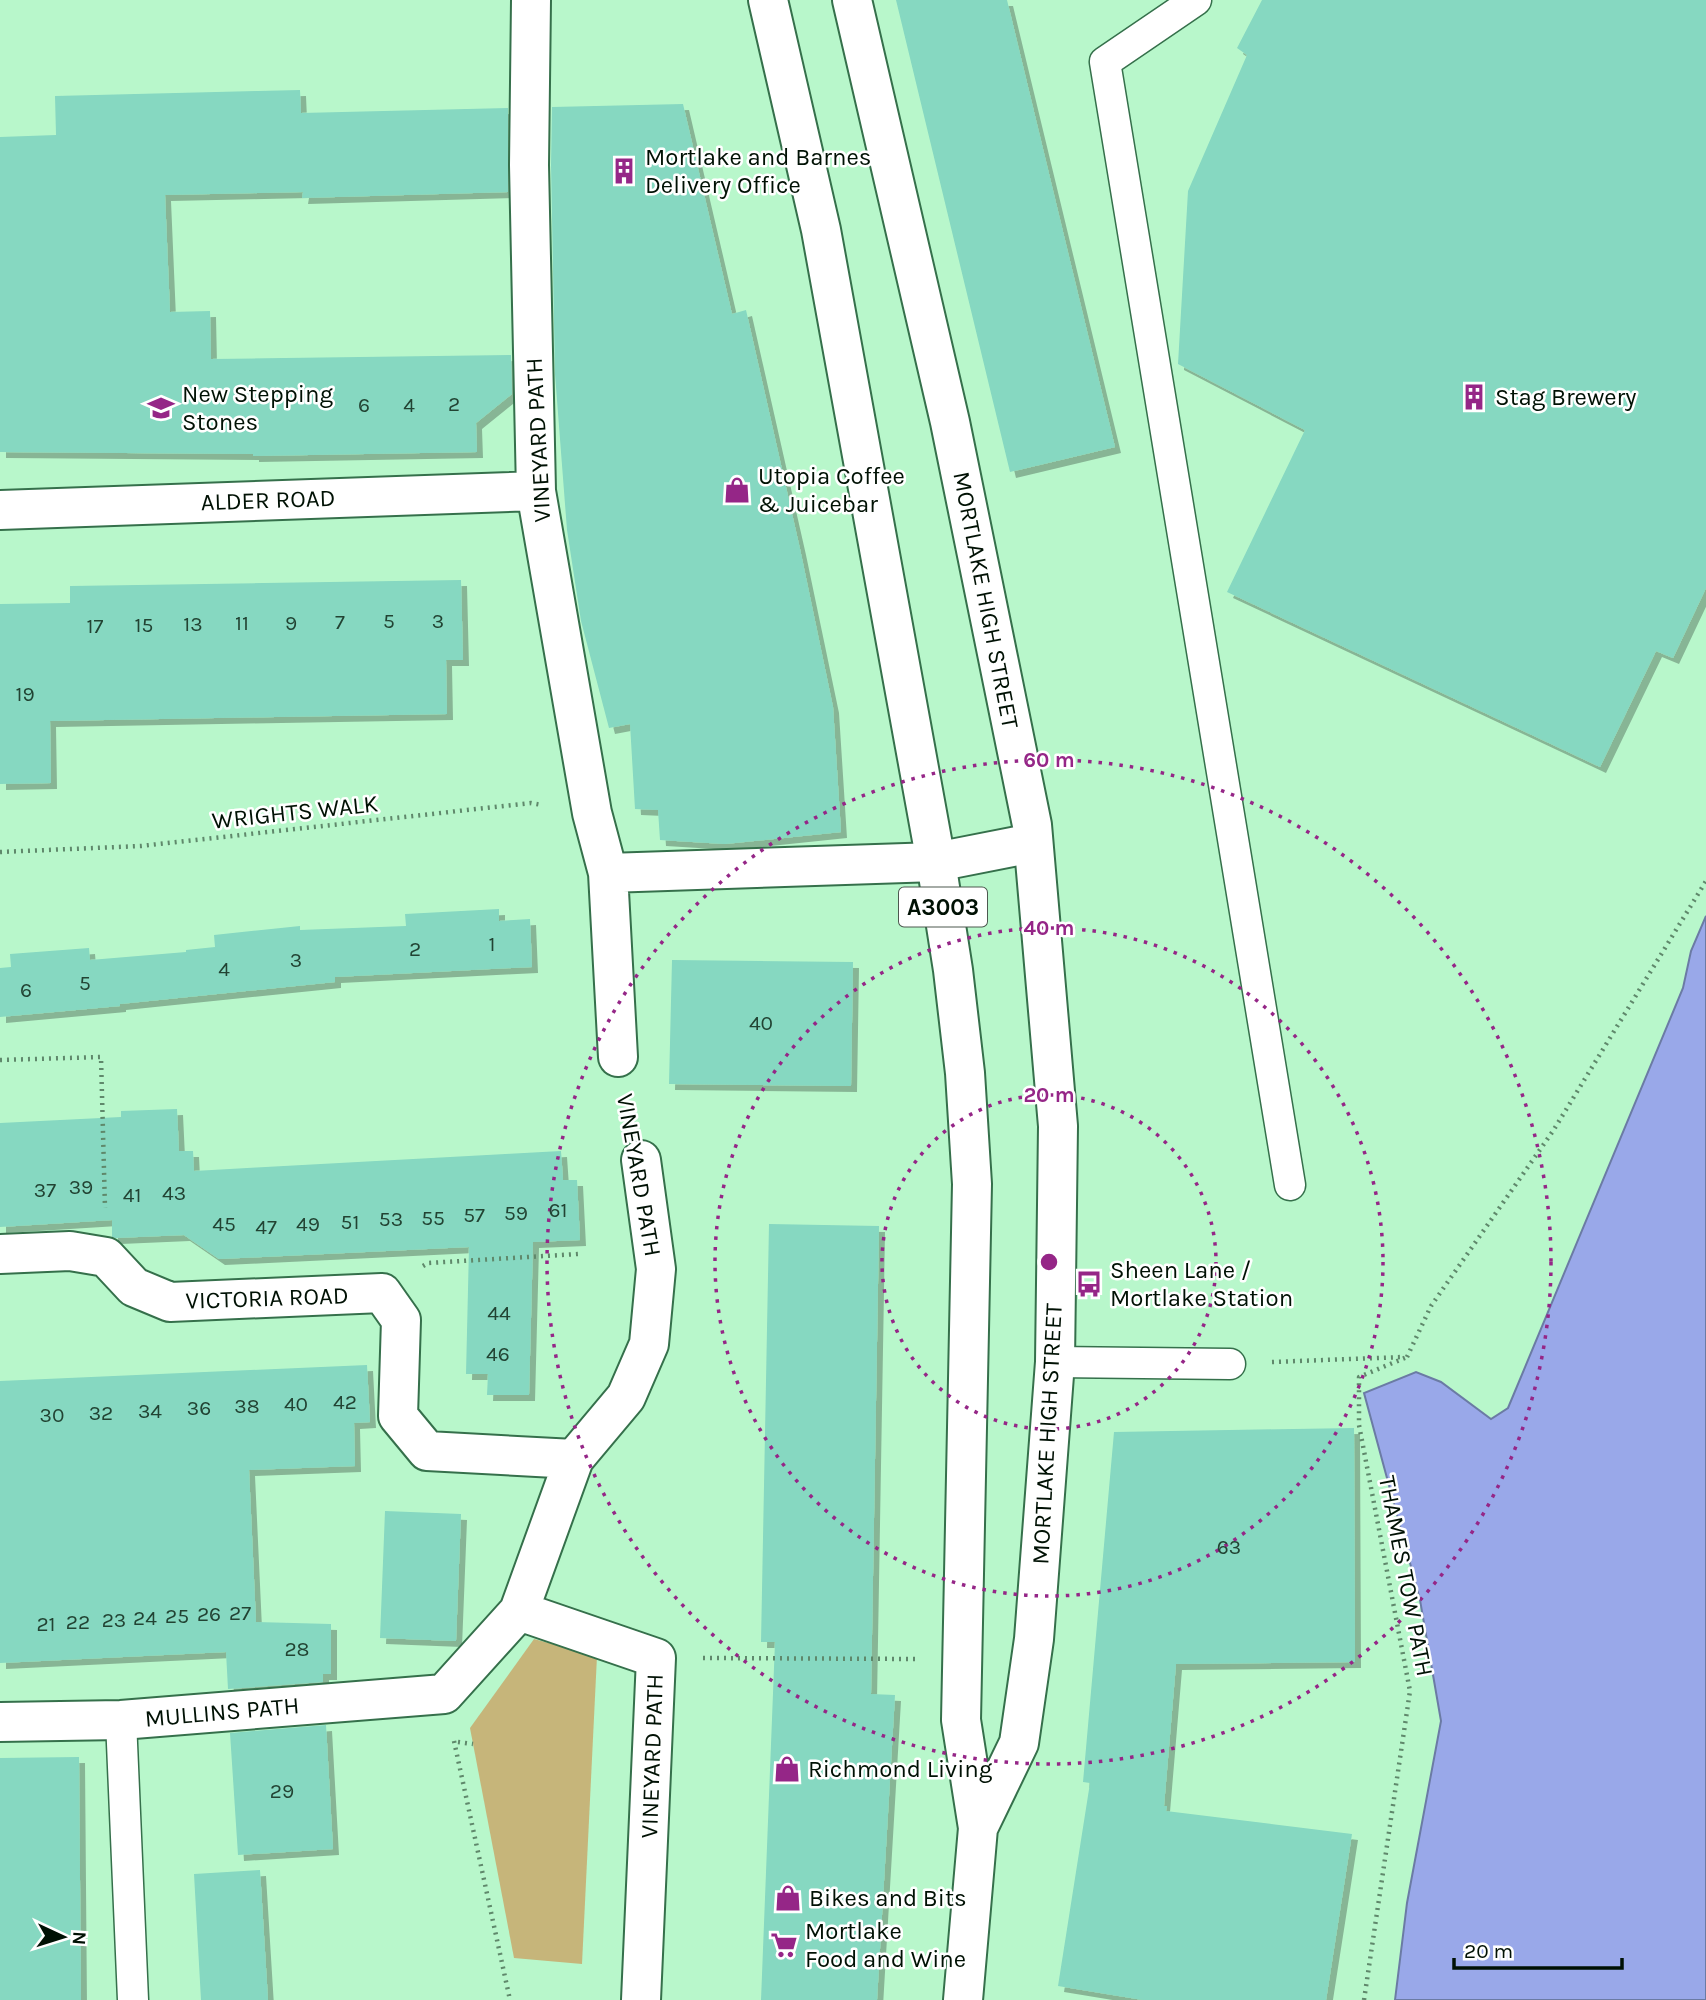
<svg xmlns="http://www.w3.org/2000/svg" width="1706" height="2000" viewBox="0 0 1706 2000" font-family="Karla,sans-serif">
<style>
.green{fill:#c6b57a}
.water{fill:#99a8e9;stroke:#6b7ba4;stroke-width:2}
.building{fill:#86d8c1;filter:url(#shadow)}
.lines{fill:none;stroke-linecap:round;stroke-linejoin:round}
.lane-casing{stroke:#35704b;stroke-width:33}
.street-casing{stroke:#35704b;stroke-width:42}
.primary-casing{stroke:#35704b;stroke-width:42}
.path{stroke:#5f886b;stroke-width:4.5;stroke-dasharray:2 5;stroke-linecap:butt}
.lane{stroke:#fff;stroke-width:30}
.street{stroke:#fff;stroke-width:38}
.primary{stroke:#fff;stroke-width:38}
.ring{fill:none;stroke:#952687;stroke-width:3.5;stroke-dasharray:3.5 7}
.labels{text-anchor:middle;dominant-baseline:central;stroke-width:5;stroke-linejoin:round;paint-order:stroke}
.number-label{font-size:21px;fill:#224333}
.shield{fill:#fff;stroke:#4c584f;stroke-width:2}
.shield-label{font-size:23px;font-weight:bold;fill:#001104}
.poi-label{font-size:24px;fill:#001104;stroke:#fff;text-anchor:start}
.street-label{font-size:24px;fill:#001104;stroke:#fff}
.centre{fill:#952687;stroke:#fff;stroke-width:3.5}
.ring-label{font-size:21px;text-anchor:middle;font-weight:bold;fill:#952687;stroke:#fff;stroke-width:5;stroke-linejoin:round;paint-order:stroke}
</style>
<defs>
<filter id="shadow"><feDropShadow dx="6" dy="6" stdDeviation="0" flood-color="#0004"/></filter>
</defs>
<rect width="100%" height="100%" fill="#b8f7cb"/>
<path class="green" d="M 534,1639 L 597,1656 L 582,1964 L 514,1958 L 470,1728 Z"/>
<path class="water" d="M 1706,916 L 1706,2000 L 1395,2000 L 1407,1903 L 1441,1721 L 1420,1600 L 1364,1393 L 1416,1372 L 1441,1382 L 1491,1419 L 1508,1408 L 1683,988 L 1691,951 Z"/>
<path class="building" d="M 896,0 L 1007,0 L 1115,447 L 1010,472 Z
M 1262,0 L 1706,0 L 1706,588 L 1673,658 L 1656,651 L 1600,767 L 1227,592 L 1305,430 L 1178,364 L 1188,191 L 1247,55 L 1237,48 Z
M 300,90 L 301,113 L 508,108 L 508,192 L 302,198 L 303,192 L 165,195 L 170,312 L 210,311 L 211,359 L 511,355 L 512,394 L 476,423 L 477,452 L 253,456 L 253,454 L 0,452 L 0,137 L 56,135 L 55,96 Z
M 683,104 L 732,314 L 746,310 L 800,549 L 833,707 L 841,832 L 725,844 L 660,840 L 658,810 L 635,809 L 630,724 L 609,728 L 581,621 L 567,530 L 555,374 L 551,165 L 552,107 Z
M 461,580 L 463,660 L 446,660 L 447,714 L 50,721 L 51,783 L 0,784 L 0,604 L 70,603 L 70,586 Z
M 499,909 L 499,921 L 530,919 L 532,967 L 335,977 L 335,982 L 120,1004 L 120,1006 L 0,1017 L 0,968 L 11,967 L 10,954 L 89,948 L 90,960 L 186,952 L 186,950 L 215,947 L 214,935 L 300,926 L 300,930 L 406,926 L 405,914 Z
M 672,960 L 853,962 L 851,1086 L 669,1084 Z
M 177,1109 L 179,1151 L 193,1151 L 194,1171 L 561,1151 L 563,1180 L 577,1180 L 580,1240 L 533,1242 L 529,1395 L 487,1395 L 488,1374 L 466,1374 L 469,1247 L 219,1259 L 184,1235 L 115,1238 L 112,1237 L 112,1220 L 0,1227 L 0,1123 L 121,1117 L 121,1111 Z
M 769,1224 L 879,1226 L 871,1694 L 895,1695 L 877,2000 L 761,2000 L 775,1642 L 761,1642 Z
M 367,1365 L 370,1422 L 354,1423 L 355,1466 L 249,1470 L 256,1622 L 331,1624 L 331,1674 L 323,1674 L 323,1682 L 228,1689 L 226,1652 L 0,1663 L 0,1381 Z
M 1354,1428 L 1355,1662 L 1176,1664 L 1164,1806 L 1167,1806 L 1166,1811 L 1352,1834 L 1326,2000 L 1143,2000 L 1058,1986 L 1090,1783 L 1083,1782 L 1114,1432 Z
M 385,1511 L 461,1514 L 456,1641 L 380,1638 Z
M 326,1725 L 333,1849 L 238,1855 L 230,1733 Z
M 79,1757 L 81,2000 L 0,2000 L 0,1758 Z
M 260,1870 L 268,2000 L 201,2000 L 194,1874 Z"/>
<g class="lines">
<g class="lane-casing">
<path id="lane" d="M 1196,0 L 1105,62 L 1290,1185
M 1055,1362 L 1230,1364
M 121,1720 L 133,2000"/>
</g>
<g class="street-casing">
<path id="street" d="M 531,0 L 529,165 L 536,491 L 592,813 L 608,873 L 618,1057
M 0,510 L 536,491
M 608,873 L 936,862 L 1033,843
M 0,1254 L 70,1251 L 106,1257 L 134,1287 L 170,1302 L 382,1293 L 401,1320 L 398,1416 L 427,1451 L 574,1459
M 519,1611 L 656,1658 L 641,2000
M 0,1722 L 121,1720 L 444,1694 L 519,1611 L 574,1459 L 626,1397 L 649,1344 L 656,1269 L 641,1160"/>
</g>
<g class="primary-casing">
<path id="primary" d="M 768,0 L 821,230 L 936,862 L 953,970 L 965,1073 L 972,1184 L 961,1720 L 978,1828 L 963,2000
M 852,0 L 950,422 L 1032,825 L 1058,1126 L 1055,1362 L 1034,1639 L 1019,1743 L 978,1828"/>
</g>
<path class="path" d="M 0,852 L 141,846 L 531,803 L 542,805
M 0,1060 L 101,1057 L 105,1208
M 423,1266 L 428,1263 L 578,1254
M 1407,1357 L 1431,1306 L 1553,1131 L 1706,881
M 1272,1362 L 1403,1357
M 703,1658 L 915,1659
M 454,1741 L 510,2000
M 458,1742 L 473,1744
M 1364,2000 L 1410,1691 L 1359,1425 L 1359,1377 L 1407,1357"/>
<use href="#lane" class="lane"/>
<use href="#street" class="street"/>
<use href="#primary" class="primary"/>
</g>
<g class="ring">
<circle cx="1049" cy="1262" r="167"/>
<circle cx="1049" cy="1262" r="334"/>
<circle cx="1049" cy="1262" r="502"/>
</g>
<defs>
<g id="building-bare" transform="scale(2.1)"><path d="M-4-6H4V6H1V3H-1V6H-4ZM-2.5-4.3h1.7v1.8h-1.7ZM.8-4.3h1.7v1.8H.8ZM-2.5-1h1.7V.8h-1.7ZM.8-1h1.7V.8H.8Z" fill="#952687" stroke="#fff" stroke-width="2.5" paint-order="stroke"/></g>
<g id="school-bare" transform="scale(2.1)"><path d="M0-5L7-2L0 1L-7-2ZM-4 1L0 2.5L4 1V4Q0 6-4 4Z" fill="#952687" stroke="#fff" stroke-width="2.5" paint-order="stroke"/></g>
<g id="shop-bare" transform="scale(2.1)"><path d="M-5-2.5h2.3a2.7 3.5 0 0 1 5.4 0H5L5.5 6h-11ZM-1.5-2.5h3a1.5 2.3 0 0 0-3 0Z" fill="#952687" stroke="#fff" stroke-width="2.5" paint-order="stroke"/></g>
<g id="bus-bare" transform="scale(2.1)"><path d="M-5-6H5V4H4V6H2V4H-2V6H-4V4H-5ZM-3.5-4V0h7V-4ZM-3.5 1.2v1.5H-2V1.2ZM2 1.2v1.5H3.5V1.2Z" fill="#952687" stroke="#fff" stroke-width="2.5" paint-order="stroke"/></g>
<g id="supermarket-bare" transform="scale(2.1)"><path d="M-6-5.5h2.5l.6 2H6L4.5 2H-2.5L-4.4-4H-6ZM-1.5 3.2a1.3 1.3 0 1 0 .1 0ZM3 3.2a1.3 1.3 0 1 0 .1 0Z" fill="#952687" stroke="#fff" stroke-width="2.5" paint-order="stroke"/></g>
</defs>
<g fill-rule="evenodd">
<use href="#building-bare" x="624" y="171"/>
<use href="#building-bare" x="1474" y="397"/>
<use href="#school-bare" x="161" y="408"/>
<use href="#shop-bare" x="737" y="490"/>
<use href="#bus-bare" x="1089" y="1284"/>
<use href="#shop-bare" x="787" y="1769"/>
<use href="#shop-bare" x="788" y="1898"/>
<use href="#supermarket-bare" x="784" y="1945"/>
</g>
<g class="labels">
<g class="number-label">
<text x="454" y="404">2</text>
<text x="364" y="405">6</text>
<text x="409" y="405">4</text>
<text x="389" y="621">5</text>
<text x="438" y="621">3</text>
<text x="340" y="622">7</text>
<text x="242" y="623">11</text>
<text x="291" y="623">9</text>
<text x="193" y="624">13</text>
<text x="144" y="625">15</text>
<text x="95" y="626">17</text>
<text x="25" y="694">19</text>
<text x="492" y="944">1</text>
<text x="415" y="949">2</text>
<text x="296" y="960">3</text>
<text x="224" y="969">4</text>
<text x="85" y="983">5</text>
<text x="26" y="990">6</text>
<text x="761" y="1023">40</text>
<text x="81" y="1187">39</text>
<text x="45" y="1190">37</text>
<text x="174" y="1193">43</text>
<text x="132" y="1195">41</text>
<text x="558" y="1210">61</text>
<text x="516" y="1213">59</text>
<text x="474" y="1215">57</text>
<text x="433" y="1218">55</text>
<text x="391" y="1219">53</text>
<text x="350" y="1222">51</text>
<text x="224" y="1224">45</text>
<text x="308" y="1224">49</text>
<text x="266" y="1227">47</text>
<text x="499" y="1313">44</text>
<text x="498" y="1354">46</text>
<text x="345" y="1402">42</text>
<text x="296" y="1404">40</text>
<text x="247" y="1406">38</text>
<text x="199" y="1408">36</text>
<text x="150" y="1411">34</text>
<text x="101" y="1413">32</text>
<text x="52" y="1415">30</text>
<text x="1229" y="1547">63</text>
<text x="240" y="1613">27</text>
<text x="209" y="1614">26</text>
<text x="177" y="1616">25</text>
<text x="145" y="1618">24</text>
<text x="114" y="1620">23</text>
<text x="78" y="1622">22</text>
<text x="46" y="1624">21</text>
<text x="297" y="1649">28</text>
<text x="282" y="1791">29</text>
</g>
<rect class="shield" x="899" y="887.5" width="88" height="39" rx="5"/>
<g class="shield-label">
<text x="943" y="907">A3003</text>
</g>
<g class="poi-label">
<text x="645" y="157">Mortlake and Barnes<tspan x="645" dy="28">Delivery Office</tspan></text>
<text x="182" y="394">New Stepping<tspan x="182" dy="28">Stones</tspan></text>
<text x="1495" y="397">Stag Brewery</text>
<text x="758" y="476">Utopia Coffee<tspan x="758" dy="28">&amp; Juicebar</tspan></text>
<text x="1110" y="1270">Sheen Lane /<tspan x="1110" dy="28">Mortlake Station</tspan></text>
<text x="808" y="1769">Richmond Living</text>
<text x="809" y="1898">Bikes and Bits</text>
<text x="805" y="1931">Mortlake<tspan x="805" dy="28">Food and Wine</tspan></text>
</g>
<g class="street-label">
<text transform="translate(538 440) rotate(-93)">VINEYARD PATH</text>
<text transform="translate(268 500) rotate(-2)">ALDER ROAD</text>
<text transform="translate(986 600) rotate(79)">MORTLAKE HIGH STREET</text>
<text transform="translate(295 812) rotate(-6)">WRIGHTS WALK</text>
<text transform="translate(639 1175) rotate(80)">VINEYARD PATH</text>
<text transform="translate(267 1298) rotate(-2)">VICTORIA ROAD</text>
<text transform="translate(1047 1434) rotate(-87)">MORTLAKE HIGH STREET</text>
<text transform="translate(1406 1576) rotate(79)">THAMES TOW PATH</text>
<text transform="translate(222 1712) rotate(-5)">MULLINS PATH</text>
<text transform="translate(652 1756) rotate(-88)">VINEYARD PATH</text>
</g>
</g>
<circle cx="1049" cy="1262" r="10" class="centre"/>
<g class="ring-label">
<text x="1049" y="767">60 m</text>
<text x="1049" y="935">40 m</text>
<text x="1049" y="1102">20 m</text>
</g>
<g transform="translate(63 1937) rotate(94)" stroke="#ffffff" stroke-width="5" paint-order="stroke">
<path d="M0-5L12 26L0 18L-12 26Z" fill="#001104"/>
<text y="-10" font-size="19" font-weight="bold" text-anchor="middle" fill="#001104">N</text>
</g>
<path d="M1454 1958v10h168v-10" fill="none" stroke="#001104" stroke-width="3.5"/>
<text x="1464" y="1958" font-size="21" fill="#001104" stroke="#ffffff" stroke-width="5" paint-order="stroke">20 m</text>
</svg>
